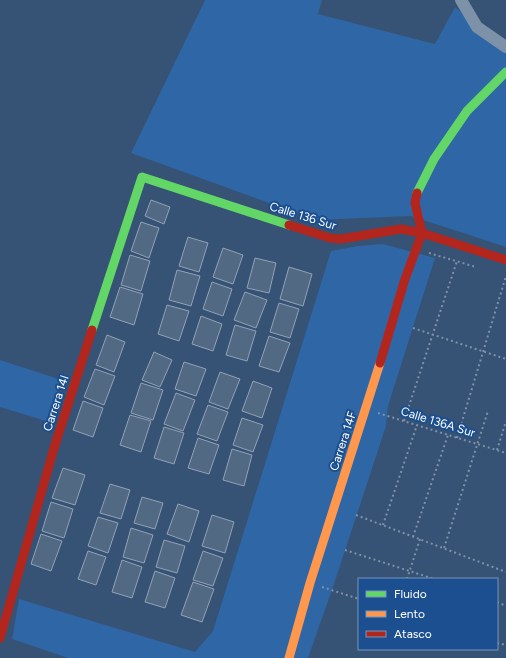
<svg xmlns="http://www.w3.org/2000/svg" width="506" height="658" font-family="Figtree,sans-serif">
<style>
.green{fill:#2f66a5}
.building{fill:#526984;stroke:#92a2b6}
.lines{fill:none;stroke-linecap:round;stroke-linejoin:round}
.path{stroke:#7d92a8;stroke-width:2;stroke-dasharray:2 3;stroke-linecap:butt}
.street{stroke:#7d92a8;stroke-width:12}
.fast{stroke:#63d668;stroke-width:9}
.slow{stroke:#ff974d;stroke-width:9}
.jam{stroke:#b3261e;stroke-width:9}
.labels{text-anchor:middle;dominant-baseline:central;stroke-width:4;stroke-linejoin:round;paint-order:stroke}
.street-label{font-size:12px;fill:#fff;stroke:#1b4f8f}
</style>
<rect width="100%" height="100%" fill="#365274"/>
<path class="green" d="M205,0H322L318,14L435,44L455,7L506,50V247L411,216L316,220L131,153Z
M383,244L435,258L388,406L386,426L334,584L308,658H68L12,639L19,599L195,652L213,631L331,251L358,246Z
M0,360L62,380L49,422L0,407Z"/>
<path class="building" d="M151,200L170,207L164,224L145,216Z
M141,222L159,228L149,258L131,251Z
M188,237L208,243L199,272L179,266Z
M223,248L243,255L233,284L213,277Z
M130,255L150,261L141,291L121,285Z
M255,258L276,263L269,293L247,288Z
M289,267L312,274L303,306L280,299Z
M177,270L200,276L191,306L169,300Z
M212,282L232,289L223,316L203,309Z
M120,287L143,294L134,325L110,317Z
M245,292L267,300L256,328L234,320Z
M279,303L299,309L290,338L270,332Z
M167,305L189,311L179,341L158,334Z
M201,316L222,324L213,351L192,344Z
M235,325L256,331L247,361L226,355Z
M107,335L125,342L114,372L96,365Z
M269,336L290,343L279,372L259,366Z
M154,352L172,360L160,387L142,380Z
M184,362L206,369L196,396L175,389Z
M95,369L115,376L104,405L84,397Z
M220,372L240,379L228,409L209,402Z
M253,381L272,388L262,418L242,411Z
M141,383L163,390L153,420L131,413Z
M176,393L195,400L183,431L164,424Z
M83,401L103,408L93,437L73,430Z
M208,405L228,412L217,441L197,434Z
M130,415L151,421L141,452L120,445Z
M242,418L263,425L253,452L233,445Z
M164,427L184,433L174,464L154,458Z
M198,438L219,445L209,474L188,468Z
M232,449L252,455L244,486L223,480Z
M63,468L85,475L75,505L52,498Z
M110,484L130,490L121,519L100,513Z
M142,497L163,503L155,529L134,523Z
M51,502L73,509L64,538L42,531Z
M178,504L199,511L189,542L167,534Z
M212,515L234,522L225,553L202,546Z
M98,517L118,523L108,553L88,546Z
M131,528L153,535L144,563L123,557Z
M41,534L62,541L51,571L31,564Z
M164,540L185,546L177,573L156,567Z
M88,551L106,557L96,585L78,579Z
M203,551L223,558L213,586L193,580Z
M122,560L142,567L132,598L112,592Z
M155,571L175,578L165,608L145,602Z
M193,582L214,589L202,622L181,615Z"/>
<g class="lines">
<path class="path" d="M429,253L476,267
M413,328L506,359
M378,413L506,453
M404,421L457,261
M457,438L506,276
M497,450L506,421
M356,515L506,572
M383,525L417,425
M413,537L448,435
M444,548L488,411
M345,550L434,579
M407,579L420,539
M322,587L359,599
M497,602L506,606
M497,643L506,645"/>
<path class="street" d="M461,0L477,27L506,47"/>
<path class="fast" d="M417,193L434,159L467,111L506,72
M92,330L142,177L289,225"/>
<path class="slow" d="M289,658L310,583L380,363"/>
<path class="jam" d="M289,225L330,238L341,239L401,229L422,233L506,260
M380,363L405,279L422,233L415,203L417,193
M0,638L54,448L92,330"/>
</g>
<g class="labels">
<g class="street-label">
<text transform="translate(303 216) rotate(17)">Calle 136 Sur</text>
<text transform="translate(56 403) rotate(-72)">Carrera 14I</text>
<text transform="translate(438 422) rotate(17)">Calle 136A Sur</text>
<text transform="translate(343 441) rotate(-72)">Carrera 14F</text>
</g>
</g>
<rect x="358" y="578" width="140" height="72" fill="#1b4f8f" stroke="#7695bc"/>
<rect x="366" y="591" width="20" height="6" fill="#63d668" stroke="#7695bc"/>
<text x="394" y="598" font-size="12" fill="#ffffff">Fluido</text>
<rect x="366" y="611" width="20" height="6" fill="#ff974d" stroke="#7695bc"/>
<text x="394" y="618" font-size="12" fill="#ffffff">Lento</text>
<rect x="366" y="631" width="20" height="6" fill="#b3261e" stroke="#7695bc"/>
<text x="394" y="638" font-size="12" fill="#ffffff">Atasco</text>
</svg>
